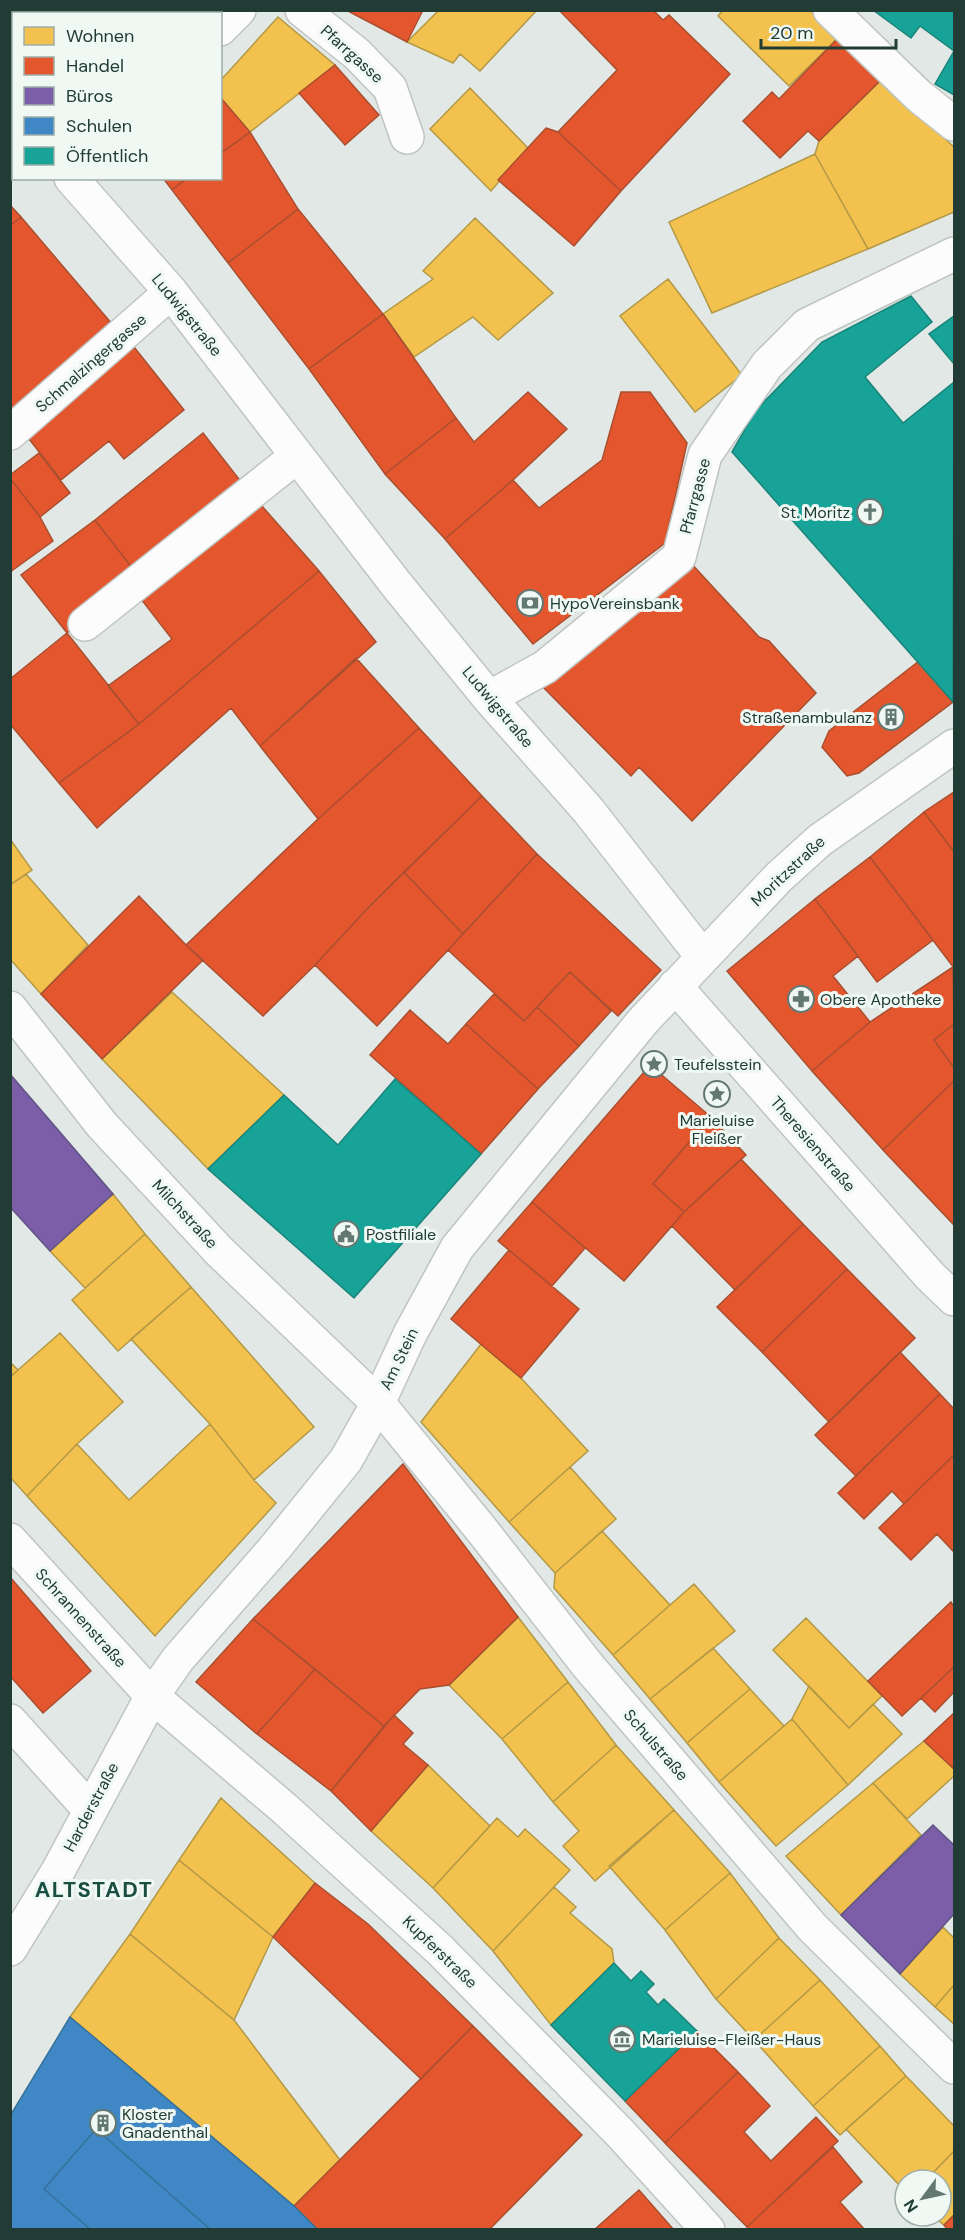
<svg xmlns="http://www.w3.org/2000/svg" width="965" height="2240" font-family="'DM Sans',sans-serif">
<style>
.homes{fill:#f2c14e;stroke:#b39946;stroke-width:1.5}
.shops{fill:#e4572e;stroke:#a94f30;stroke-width:1.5}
.offices{fill:#7b5ea7;stroke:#605485;stroke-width:1.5}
.schools{fill:#3f88c5;stroke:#36719a;stroke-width:1.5}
.public{fill:#17a398;stroke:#1a847a;stroke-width:1.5}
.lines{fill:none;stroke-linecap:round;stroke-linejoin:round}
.pedestrian-casing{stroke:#bfc5c2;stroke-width:36}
.minor-casing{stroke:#bfc5c2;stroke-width:36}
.pedestrian{stroke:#fbfcfb;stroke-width:33}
.minor{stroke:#fbfcfb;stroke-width:33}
.labels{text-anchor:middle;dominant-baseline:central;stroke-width:6;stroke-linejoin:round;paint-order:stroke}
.street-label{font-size:16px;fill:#203c35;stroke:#f0f8f4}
.poi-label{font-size:16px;fill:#203c35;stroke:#f0f8f4;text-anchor:start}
.district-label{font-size:22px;font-weight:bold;letter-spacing:1.5px;fill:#1b4e43;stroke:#f0f8f4}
</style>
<rect width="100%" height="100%" fill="#e2e8e5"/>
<path class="homes" d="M10,10H101L98,14H14V38L10,36Z
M127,10H186L183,14H130Z
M439,10H537L480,71L460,54L453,63L407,42Z
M723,10H810L838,38L789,86L718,16Z
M278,17L335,65L250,132L220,97V81Z
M881,80L954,147V212L868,249L815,154L819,141Z
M470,88L528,148L491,191L430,129Z
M815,154L868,249L712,313L669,222Z
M475,218L553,293L498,340L473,317L414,357L383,314L433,279L423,271Z
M668,279L742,375L695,412L620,316Z
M10,839L32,870L10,885Z
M26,874L88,945L41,994L10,959V885Z
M172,992L284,1095L208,1169L102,1059Z
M113,1194L145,1234L85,1288L50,1251Z
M145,1234L191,1287L118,1351L72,1300Z
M191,1287L314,1427L254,1480L210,1424L131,1339Z
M60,1333L123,1402L77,1444L27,1496L10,1477V1377Z
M481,1344L521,1378L588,1451L509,1522L421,1422Z
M10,1362L18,1370L10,1377Z
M210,1424L254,1480L276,1503L155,1636L27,1496L77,1444L129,1500Z
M570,1467L616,1519L555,1573L509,1522Z
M602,1531L670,1605L613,1655L554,1588L555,1573Z
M694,1584L735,1631L650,1699L613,1655Z
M518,1617L568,1682L502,1739L449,1685Z
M806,1618L882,1696L849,1728L773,1650Z
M713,1648L750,1689L687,1743L650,1699Z
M568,1682L616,1745L553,1802L502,1739Z
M809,1686L849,1728L873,1704L902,1734L848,1785L792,1719Z
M750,1689L784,1726L719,1782L687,1743Z
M792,1719L848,1785L776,1846L719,1782Z
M924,1741L954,1769V1776L907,1819L873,1783Z
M616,1745L674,1810L595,1881L563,1846L579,1831L553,1802Z
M428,1765L490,1826L433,1888L371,1831Z
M873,1783L921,1835L841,1915L786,1856Z
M221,1798L315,1883L273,1937L179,1860Z
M674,1810L730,1873L665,1930L609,1866Z
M497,1818L518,1837L525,1829L570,1870L493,1951L433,1888Z
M179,1860L273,1937L234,2020L130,1934Z
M730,1873L779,1938L716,1999L665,1930Z
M554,1887L576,1907L570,1913L612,1949L614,1963L551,2025L493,1951Z
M943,1927L954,1938V1985L935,2007L900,1974Z
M130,1934L234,2020L340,2160L294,2206L70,2017Z
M779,1938L820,1980L754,2040L716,1999Z
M820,1980L880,2046L813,2106L754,2040Z
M954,1985V2024L935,2007Z
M880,2046L906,2076L840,2135L813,2106Z
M906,2076L954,2126V2151L926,2180H905V2191L846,2129Z
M954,2151V2215L944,2225L933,2216H941V2180H926Z"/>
<path class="shops" d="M101,10H127L130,14H98Z
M346,10H423L407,42Z
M559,10H653L663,20L669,15L730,74L621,191L558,132L617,70Z
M838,38L881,80L819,141L808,131L780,158L743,121L772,92L779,99Z
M335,65L379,115L345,145L299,93Z
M220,97L250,132L220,154Z
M546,128L558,132L621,191L574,246L498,180Z
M250,132L298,209L228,263L172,190L187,178H220V154Z
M163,178H187L172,190Z
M10,205L21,217L10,226Z
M298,209L383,314L309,369L228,263Z
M21,217L112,324L10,412V226Z
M383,314L456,418L385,474L309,369Z
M134,347L184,410L124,459L109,441L61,480L26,435Z
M528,392L567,429L513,480L445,539L385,474L456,418L474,442Z
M621,392H650L687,443L665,543L533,644L445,539L513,480L539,508L602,460Z
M203,433L246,488L136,573L95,520Z
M39,453L70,493L40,517L10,478V475Z
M10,478L40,517L53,541L10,572Z
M254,497L319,571L139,724L108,686L172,639L134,590Z
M95,520L136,573L67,633L21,575Z
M689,561L759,637L769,641L816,693L692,821L639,767L631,776L542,686Z
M319,571L376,642L260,746L231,708L97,828L59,783L139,724Z
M67,633L139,724L59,783L10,724V679Z
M356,658L419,728L318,819L260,746Z
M919,661L953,702L859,773L847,776L822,747L829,731Z
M419,728L482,796L367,909L315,965L263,1016L186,945L318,819Z
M954,792V852L924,812Z
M482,796L537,854L463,934L404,872Z
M924,812L954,852V968L870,857Z
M537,854L661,970L618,1016L570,972L524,1021L448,950Z
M870,857L933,940L877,982L815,899Z
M404,872L463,934L377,1026L315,965L367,909Z
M139,896L186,945L203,960L102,1059L41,994Z
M815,899L858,956L833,976L870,1022L812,1071L727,971Z
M953,967L954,1024L934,1040L954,1068V1081L883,1150L812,1071L870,1022Z
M570,972L611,1011L579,1046L537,1007Z
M494,994L524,1021L537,1007L579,1046L538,1089L466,1024Z
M410,1010L448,1044L466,1024L538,1089L481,1154L370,1055Z
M954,1024V1068L934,1040Z
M650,1065L711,1117L653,1184L684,1212L624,1281L532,1202Z
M954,1081V1225L883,1150Z
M711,1117L746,1155L684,1212L653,1184Z
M741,1159L803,1224L735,1290L672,1226L684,1212Z
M532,1202L585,1248L552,1286L498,1241Z
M803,1224L847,1269L762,1352L717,1307Z
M509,1250L579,1309L521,1378L451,1319Z
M847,1269L915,1338L829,1422L762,1352Z
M900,1352L940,1394L856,1476L815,1435Z
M940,1394L954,1409V1455L904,1504L892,1491L864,1519L838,1493Z
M954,1455V1552L937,1534L911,1560L879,1528Z
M403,1464L518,1617L449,1685L420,1689L384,1726L253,1619Z
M10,1577L91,1671L43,1713L10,1676Z
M951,1602L954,1607V1667L902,1716L868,1681Z
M253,1619L315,1669L257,1734L196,1682Z
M954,1667V1692L935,1712L921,1698Z
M315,1669L384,1726L331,1791L257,1734Z
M954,1713V1769L924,1741Z
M394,1715L413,1733L403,1744L428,1765L371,1831L331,1791Z
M315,1883L368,1924L473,2026L421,2079L273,1937Z
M473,2026L582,2135L489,2230H318L294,2206Z
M697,2031L738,2072L665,2143L625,2101Z
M738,2072L770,2106L744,2132L771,2161L816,2117L838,2141L747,2227L665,2143Z
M833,2147L862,2182L840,2202L865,2230H749L747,2227Z
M639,2190L674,2230H594Z
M954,2215V2230H948L944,2225Z"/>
<path class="offices" d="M10,1074L113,1194L50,1251L10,1207Z
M933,1825L954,1845V1914L900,1974L841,1915Z"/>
<path class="schools" d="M70,2017L294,2206L318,2230H211L96,2129L44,2189L91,2230H10V2116Z
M70,2017L294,2206L318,2230H10V2116Z"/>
<path class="public" d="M873,10H954V95L935,84L954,51L920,26L911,38Z
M911,296L932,322L865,377L903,423L953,383L954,385L953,702L732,452L756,410L822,342Z
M954,316V364L929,334Z
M395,1079L481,1154L354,1298L208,1169L284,1095L338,1145Z
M614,1963L631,1981L641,1971L654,1984L646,1992L658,2005L664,1999L697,2031L625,2101L551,2025Z"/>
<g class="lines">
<defs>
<path id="pedestrian" d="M302,10L357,54L390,88L407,137
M830,10L919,96L954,124
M220,29L239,10
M10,118L14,121
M71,178L171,292L396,584L489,698L588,810L702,956
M10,433L171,292
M85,624L297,456
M489,698L545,667L679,557L705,455L767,365L807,325L954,254
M675,986L930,1276L954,1299
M378,1403L410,1334L457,1248L643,1021L779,877L820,840L954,746"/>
<path id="minor" d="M10,1008L102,1125L219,1251L378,1403L481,1529L589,1667L812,1927L954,2067
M10,1540L152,1696L285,1809L440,1950L621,2134L708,2230
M10,1721L90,1810
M10,1949L58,1871L152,1696L178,1659L274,1549L346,1460L378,1403"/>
</defs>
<use href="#pedestrian" class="pedestrian-casing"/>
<use href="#minor" class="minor-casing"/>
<use href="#pedestrian" class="pedestrian"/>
<use href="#minor" class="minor"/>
</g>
<defs>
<symbol id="church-ring" viewBox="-11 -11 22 22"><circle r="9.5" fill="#f0f8f4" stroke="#647873" stroke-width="1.5"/><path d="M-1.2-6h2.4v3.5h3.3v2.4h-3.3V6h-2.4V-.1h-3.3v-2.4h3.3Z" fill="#647873"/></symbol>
<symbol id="bank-ring" viewBox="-11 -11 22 22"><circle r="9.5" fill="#f0f8f4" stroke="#647873" stroke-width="1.5"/><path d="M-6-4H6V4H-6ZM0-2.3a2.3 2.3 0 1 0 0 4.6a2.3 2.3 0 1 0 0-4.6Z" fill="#647873"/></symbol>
<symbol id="building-ring" viewBox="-11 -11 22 22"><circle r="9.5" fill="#f0f8f4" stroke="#647873" stroke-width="1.5"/><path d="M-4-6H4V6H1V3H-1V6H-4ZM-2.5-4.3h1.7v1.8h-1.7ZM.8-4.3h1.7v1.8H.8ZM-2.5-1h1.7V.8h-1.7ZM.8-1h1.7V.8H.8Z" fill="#647873"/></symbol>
<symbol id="pharmacy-ring" viewBox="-11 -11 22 22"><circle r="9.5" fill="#f0f8f4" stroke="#647873" stroke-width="1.5"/><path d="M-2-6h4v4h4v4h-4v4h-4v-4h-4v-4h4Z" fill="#647873"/></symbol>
<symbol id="sight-ring" viewBox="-11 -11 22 22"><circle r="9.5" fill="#f0f8f4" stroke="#647873" stroke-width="1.5"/><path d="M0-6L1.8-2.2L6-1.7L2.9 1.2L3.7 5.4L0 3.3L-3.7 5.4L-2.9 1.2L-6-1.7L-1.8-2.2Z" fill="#647873"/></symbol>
<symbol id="civic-ring" viewBox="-11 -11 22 22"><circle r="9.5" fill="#f0f8f4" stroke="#647873" stroke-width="1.5"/><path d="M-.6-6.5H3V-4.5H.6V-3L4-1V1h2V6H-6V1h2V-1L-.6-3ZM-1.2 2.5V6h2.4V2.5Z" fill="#647873"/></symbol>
<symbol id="museum-ring" viewBox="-11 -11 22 22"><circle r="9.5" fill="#f0f8f4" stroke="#647873" stroke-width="1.5"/><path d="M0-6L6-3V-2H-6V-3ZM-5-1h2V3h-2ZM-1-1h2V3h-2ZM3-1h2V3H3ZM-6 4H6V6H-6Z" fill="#647873"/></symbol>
</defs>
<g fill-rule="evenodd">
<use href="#church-ring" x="855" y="497" width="30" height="30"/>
<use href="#bank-ring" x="515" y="588" width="30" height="30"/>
<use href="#building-ring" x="876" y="702" width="30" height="30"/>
<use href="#pharmacy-ring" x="786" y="984" width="30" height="30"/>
<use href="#sight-ring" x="639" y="1049" width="30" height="30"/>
<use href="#sight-ring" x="702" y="1079" width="30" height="30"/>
<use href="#civic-ring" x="331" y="1219" width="30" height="30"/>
<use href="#museum-ring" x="607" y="2024" width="30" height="30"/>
<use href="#building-ring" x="88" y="2108" width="30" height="30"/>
</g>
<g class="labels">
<g class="street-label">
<text transform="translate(352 54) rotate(42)">Pfarrgasse</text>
<text transform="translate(187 315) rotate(51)">Ludwigstraße</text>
<text transform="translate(91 363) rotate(-41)">Schmalzingergasse</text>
<text transform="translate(695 496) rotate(-75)">Pfarrgasse</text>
<text transform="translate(498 707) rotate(50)">Ludwigstraße</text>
<text transform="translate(788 871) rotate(-43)">Moritzstraße</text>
<text transform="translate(813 1144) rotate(49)">Theresienstraße</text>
<text transform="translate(185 1214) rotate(47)">Milchstraße</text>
<text transform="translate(399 1359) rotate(-64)">Am Stein</text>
<text transform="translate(81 1618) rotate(48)">Schrannenstraße</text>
<text transform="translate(656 1745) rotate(49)">Schulstraße</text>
<text transform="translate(91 1807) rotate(-62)">Harderstraße</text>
<text transform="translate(440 1952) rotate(44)">Kupferstraße</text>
</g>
<g class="poi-label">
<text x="850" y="512" text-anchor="end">St. Moritz</text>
<text x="550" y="603">HypoVereinsbank</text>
<text x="872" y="717" text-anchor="end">Straßenambulanz</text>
<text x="820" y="999">Obere Apotheke</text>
<text x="674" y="1064">Teufelsstein</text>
<text x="717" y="1120" text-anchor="middle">Marieluise<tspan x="717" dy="18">Fleißer</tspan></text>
<text x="366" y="1234">Postfiliale</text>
<text x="642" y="2039">Marieluise-Fleißer-Haus</text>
<text x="122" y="2114">Kloster<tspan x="122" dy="18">Gnadenthal</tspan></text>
</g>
<g class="district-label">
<text x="94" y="1889">ALTSTADT</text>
</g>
</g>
<rect width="965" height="2240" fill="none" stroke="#203c35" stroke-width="24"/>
<rect x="12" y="12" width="210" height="168" fill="#f0f8f4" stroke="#9dada8" stroke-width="1.5"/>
<rect x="24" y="27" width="30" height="18" fill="#f2c14e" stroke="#9dada8" stroke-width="1.5"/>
<text x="66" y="42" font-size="18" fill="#203c35">Wohnen</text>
<rect x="24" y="57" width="30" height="18" fill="#e4572e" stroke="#9dada8" stroke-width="1.5"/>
<text x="66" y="72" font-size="18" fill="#203c35">Handel</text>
<rect x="24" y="87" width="30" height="18" fill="#7b5ea7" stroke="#9dada8" stroke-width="1.5"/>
<text x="66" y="102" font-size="18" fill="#203c35">Büros</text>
<rect x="24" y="117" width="30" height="18" fill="#3f88c5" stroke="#9dada8" stroke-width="1.5"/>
<text x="66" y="132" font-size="18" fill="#203c35">Schulen</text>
<rect x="24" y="147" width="30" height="18" fill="#17a398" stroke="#9dada8" stroke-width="1.5"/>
<text x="66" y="162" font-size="18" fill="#203c35">Öffentlich</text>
<g transform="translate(923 2198) rotate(237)"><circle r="28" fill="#f0f8f4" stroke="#9dada8" stroke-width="1.5"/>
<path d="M0-4.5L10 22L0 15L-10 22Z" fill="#647873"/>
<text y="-9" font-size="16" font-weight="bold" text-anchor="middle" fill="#203c35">N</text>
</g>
<path d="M761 39v9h135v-9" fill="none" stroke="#203c35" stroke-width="3"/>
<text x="770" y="39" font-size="18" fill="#203c35" stroke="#f0f8f4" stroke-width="4.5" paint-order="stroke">20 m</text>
</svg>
